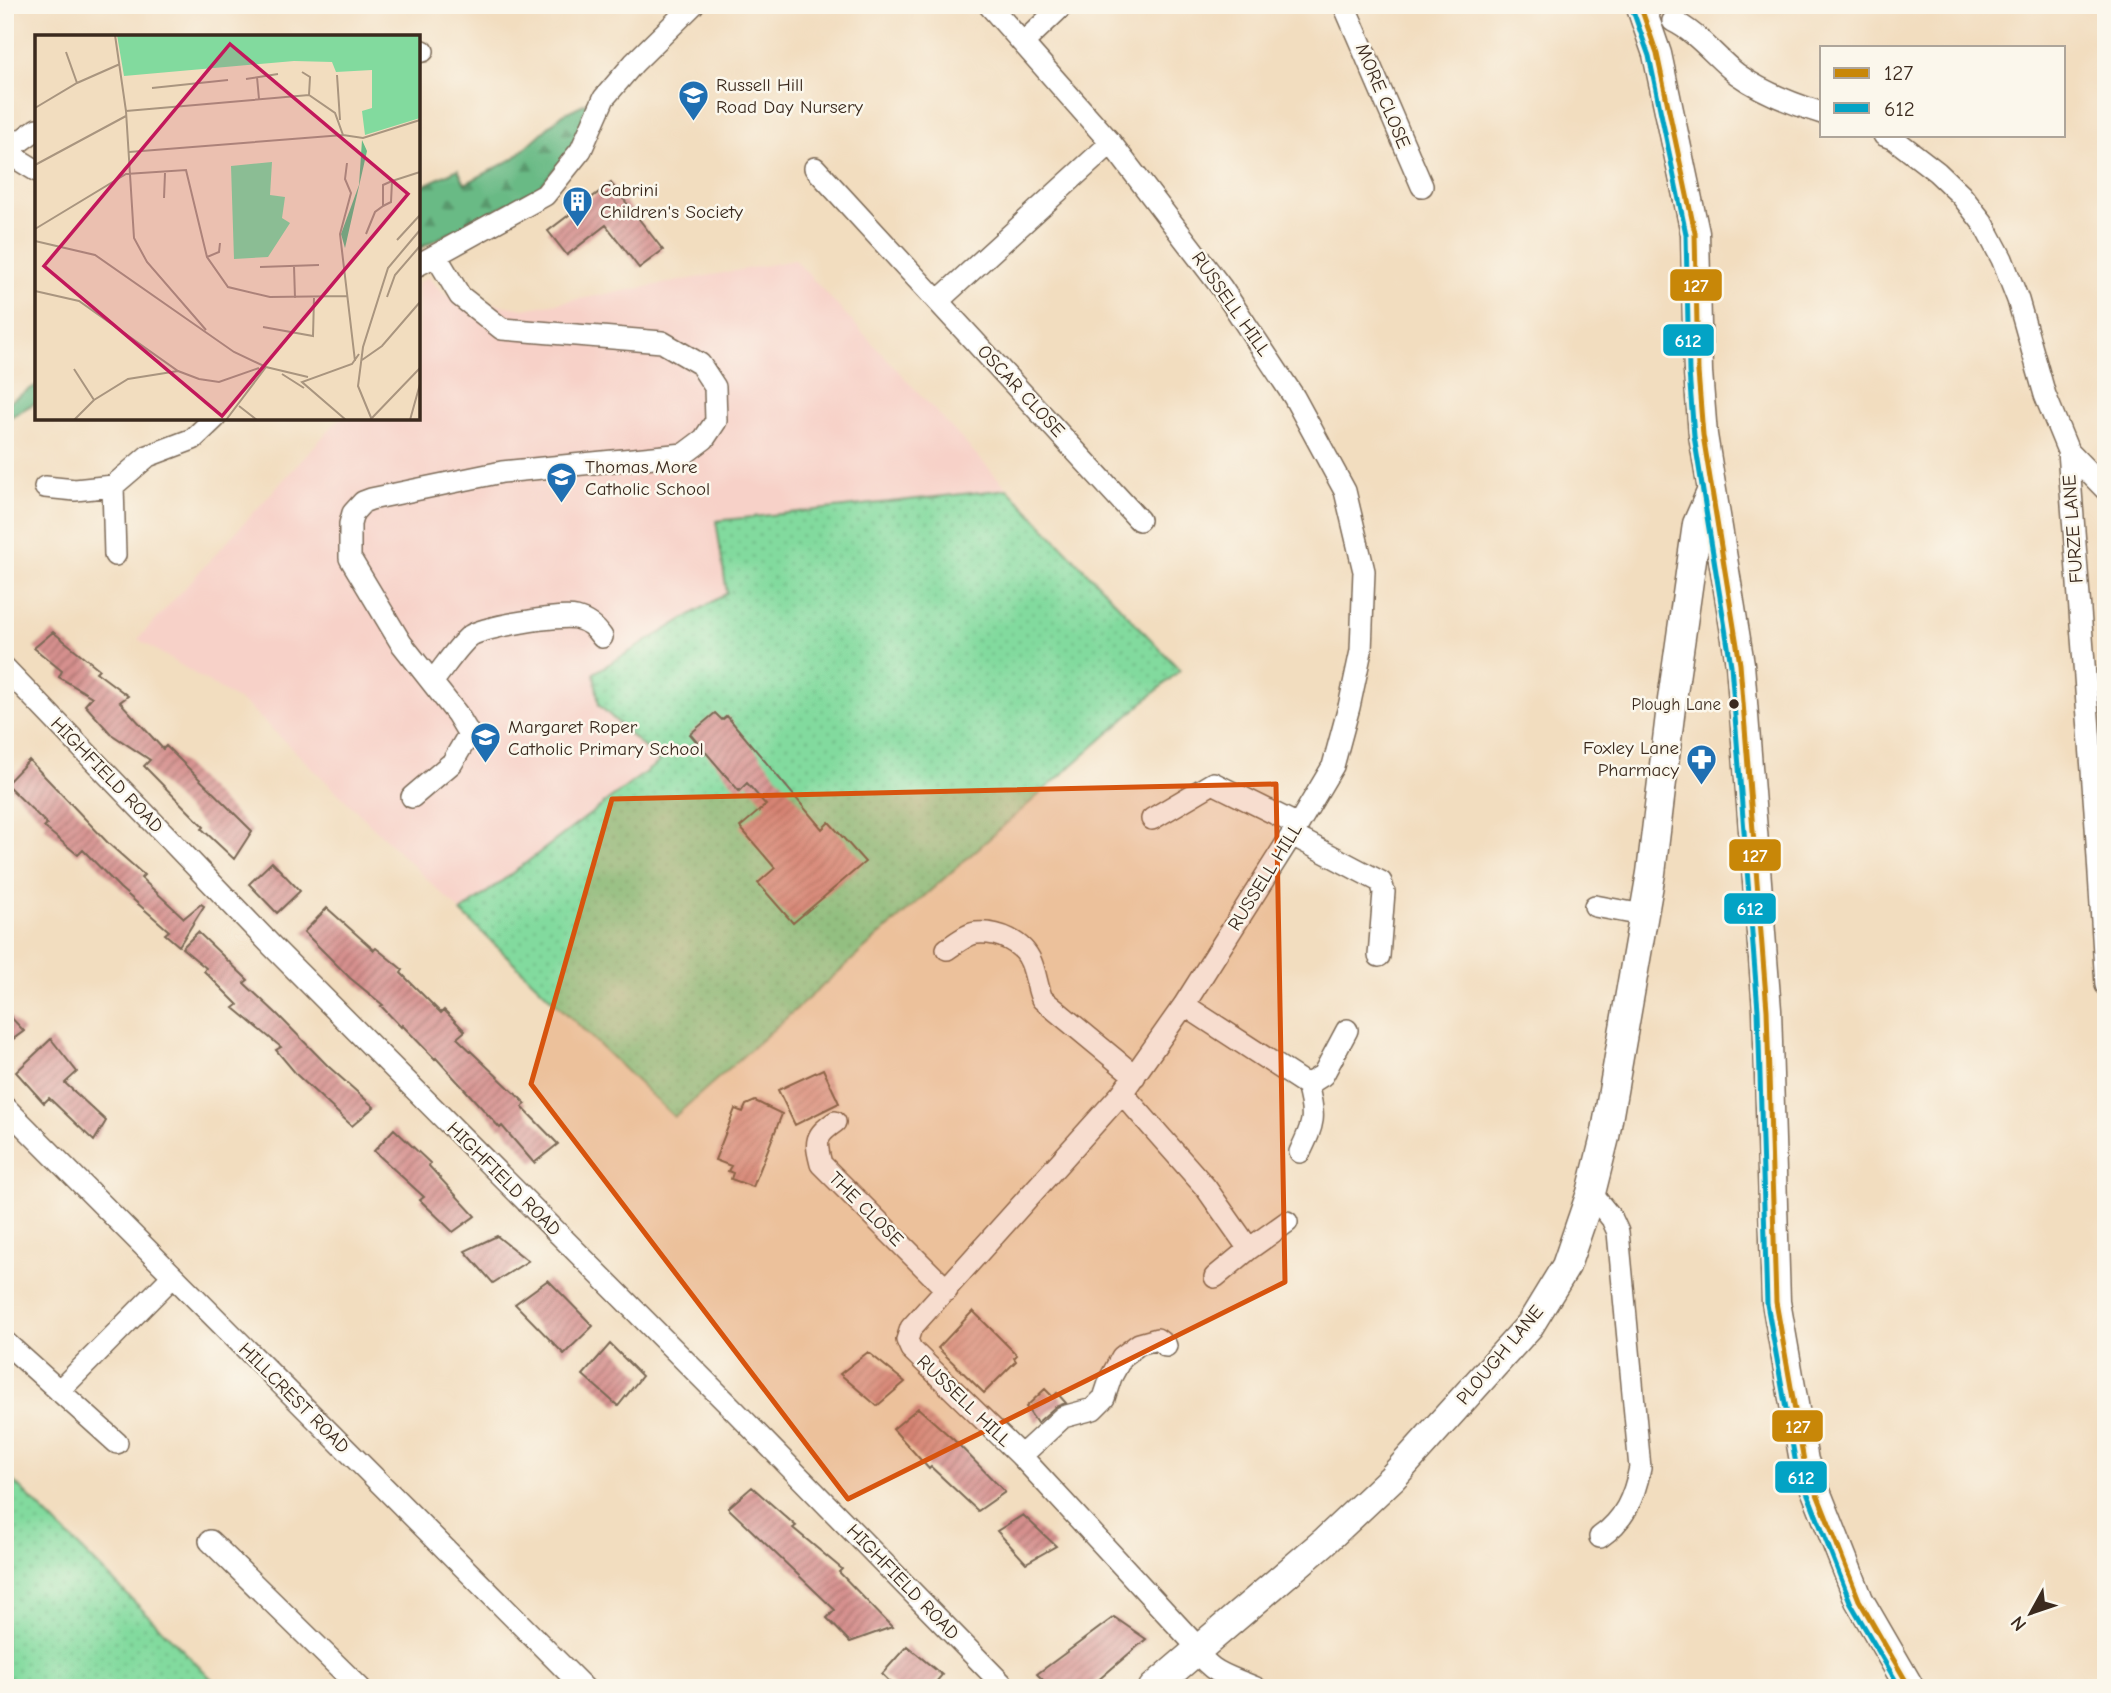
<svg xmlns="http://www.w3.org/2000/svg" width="2111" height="1693" font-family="'Comic Neue',sans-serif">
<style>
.built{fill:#f7d1c8}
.forest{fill:url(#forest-firs);stroke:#527252;stroke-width:2}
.park{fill:url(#park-dots);stroke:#5e825e;stroke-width:2}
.building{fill:url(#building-hatch)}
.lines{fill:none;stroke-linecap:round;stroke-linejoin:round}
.minor-casing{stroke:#7b6956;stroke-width:24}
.major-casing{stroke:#7b6956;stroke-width:31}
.minor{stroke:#fff;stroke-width:21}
.major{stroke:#fff;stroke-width:28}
.bus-1-casing{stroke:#fbf7ec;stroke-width:10}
.bus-2-casing{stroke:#fbf7ec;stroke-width:10}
.bus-1{stroke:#c88708;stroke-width:5}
.bus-2{stroke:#03a3c5;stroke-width:5}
.marked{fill:#d7540e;fill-opacity:0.2;stroke:#d7540e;stroke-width:5;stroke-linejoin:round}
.bus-dot{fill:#3b2a1e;stroke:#fbf7ec;stroke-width:2.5}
.labels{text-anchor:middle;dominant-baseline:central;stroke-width:5;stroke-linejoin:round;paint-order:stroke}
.bus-label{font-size:17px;fill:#3b2a1e;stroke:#fbf7ec;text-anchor:end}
.poi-label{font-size:19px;fill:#3b2a1e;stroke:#fbf7ec;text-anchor:start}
.street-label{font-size:19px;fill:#3b2a1e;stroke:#fbf7ec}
.inset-road{fill:none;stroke:#a9957f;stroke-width:2}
.view{fill:#c2185b;fill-opacity:0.15;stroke:#c2185b;stroke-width:3.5}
.inset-edge{fill:none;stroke:#3b2a1e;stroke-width:3.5}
.line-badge{stroke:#fbf7ec;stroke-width:2.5}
.badge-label{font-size:19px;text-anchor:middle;font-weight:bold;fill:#fff}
</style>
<defs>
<pattern id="forest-firs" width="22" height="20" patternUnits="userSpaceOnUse" patternTransform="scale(1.75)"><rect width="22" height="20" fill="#69ba85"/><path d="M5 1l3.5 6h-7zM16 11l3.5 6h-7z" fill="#58976c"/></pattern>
<pattern id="park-dots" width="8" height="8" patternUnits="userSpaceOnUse" patternTransform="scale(1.75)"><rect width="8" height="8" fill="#82da9e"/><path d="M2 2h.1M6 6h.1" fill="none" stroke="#71bb88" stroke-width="1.8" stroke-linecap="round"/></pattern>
<pattern id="building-hatch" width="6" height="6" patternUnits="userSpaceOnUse" patternTransform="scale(1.75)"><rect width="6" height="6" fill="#d6908e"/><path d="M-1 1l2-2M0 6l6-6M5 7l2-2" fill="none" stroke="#af7673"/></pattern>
</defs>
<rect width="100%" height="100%" fill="#fbf7ec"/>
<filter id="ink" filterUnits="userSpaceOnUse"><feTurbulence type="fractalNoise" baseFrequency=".0143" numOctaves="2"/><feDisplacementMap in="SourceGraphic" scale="14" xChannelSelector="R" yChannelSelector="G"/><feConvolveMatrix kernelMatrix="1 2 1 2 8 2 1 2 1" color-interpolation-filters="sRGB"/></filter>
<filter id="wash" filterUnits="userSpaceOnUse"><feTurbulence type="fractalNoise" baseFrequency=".00686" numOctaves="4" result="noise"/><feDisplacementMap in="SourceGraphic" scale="28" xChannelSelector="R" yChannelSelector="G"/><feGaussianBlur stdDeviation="1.57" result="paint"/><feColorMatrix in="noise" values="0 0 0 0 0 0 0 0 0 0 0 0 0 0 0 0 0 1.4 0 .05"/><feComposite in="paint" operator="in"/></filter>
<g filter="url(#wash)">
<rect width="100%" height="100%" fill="#f2ddbf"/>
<path class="built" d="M795,260L1008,489L716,521L728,593L594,673L599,705L659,761L461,912L249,707L138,639L340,418H418V283L428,277L445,295L524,309Z"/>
<path class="forest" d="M598,97L573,146L540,187L418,249V188L458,169L465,184L513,159L563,114Z
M37,385V402L5,420V404Z"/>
<path class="park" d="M1008,489L1180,670L674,1117L461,912L659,762L599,705L594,673L727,593L716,521Z
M5,1473L221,1688H5Z"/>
<g id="blocks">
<path class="building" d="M611,183L663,250L639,268L606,225L567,255L548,231Z
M53,632L99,669L96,672L128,696L120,702L163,749L166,746L252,831L234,859L202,829L204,827L144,766L150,760L111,734L85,705L92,697L59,677L62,671L34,648Z
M715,713L722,720L727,716L822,829L829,822L865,862L793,923L758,883L775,868L740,827L766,805L747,783L739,791L690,734Z
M29,760L109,844L144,875L141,878L184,918L201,904L204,906L179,946L165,934L169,931L120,888L83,850L78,855L44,827L47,824L6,784Z
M272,862L300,891L277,913L249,884Z
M327,908L374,950L376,948L403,970L401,973L441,1013L444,1010L465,1031L457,1038L526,1104L522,1107L558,1144L534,1163L502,1126L500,1128L436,1058L435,1059L402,1025L401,1027L381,1006L383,1005L350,978L304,932Z
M198,932L248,980L244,983L277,1014L329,1067L374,1107L352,1126L297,1075L276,1050L281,1047L234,1008L238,1005L204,971L206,968L182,948Z
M5,1011L24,1031L5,1045Z
M51,1039L77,1072L65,1083L106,1121L94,1141L49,1098L44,1103L16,1072Z
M823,1069L839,1103L795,1125L778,1090Z
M755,1101L782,1114L753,1187L731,1179L733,1173L728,1171L731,1166L715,1160L735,1109L743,1112L746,1105Z
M394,1129L430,1163L429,1166L475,1216L453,1232L420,1200L424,1197L374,1151Z
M497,1236L528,1261L493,1283L465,1251Z
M548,1280L593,1326L564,1354L515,1304Z
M973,1311L1017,1355L1014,1358L1016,1361L984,1393L938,1348Z
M610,1344L642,1376L618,1406L583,1375Z
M868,1352L905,1382L877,1406L840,1374Z
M1045,1389L1053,1397L1057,1393L1066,1403L1055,1407L1037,1423L1026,1407Z
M918,1408L954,1440L1005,1492L978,1511L931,1467L929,1469L893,1429Z
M752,1487L796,1526L793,1528L842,1569L839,1572L892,1627L850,1642L827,1618L835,1610L728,1508Z
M1023,1515L1056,1546L1026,1563L997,1531Z
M1114,1617L1146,1639L1089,1688H1051L1037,1674Z
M907,1646L942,1675L931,1688H896L882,1674Z"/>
</g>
</g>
<g filter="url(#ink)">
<use href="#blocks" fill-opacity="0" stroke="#7b6956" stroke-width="2"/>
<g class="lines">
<defs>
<path id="minor" d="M989,5L1111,143L1221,287L1294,397L1345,491L1364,571L1361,651L1349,707L1333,766L1298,825L1184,1005L1122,1093L911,1328L907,1340L911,1349L1021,1456L1190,1639C1208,1674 1223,1674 1256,1688
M1344,5L1422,186
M1673,21C1698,33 1715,57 1737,74C1762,92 1793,104 1822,113
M1023,43L1063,5
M418,52L423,51
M1884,135L1894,139L1937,172L1961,195L1983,223L2002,259L2018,300L2045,395L2068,451L2095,810L2106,985
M5,152L37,129
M6,152L37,171
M815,168L1139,520
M418,265L545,195L581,150L604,98L634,63L693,5
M938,301L1111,143
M2068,451L2106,490
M113,486L148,456L193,439L215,418
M113,486L115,555
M45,487L75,490L113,486
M5,668L272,946L736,1412L1006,1688
M432,682C443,669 457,647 470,636C482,627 561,614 576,618C588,621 595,627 602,637
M412,797L452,763L469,734L457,714L401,643L350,558V524L353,513L363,502L371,499L502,472L684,454L704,439L716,421L715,387L700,364L662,342L502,329L460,296L436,256
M1152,819L1213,783L1298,825
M1292,835L1381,882L1384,892L1379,956
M1595,906L1643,915
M947,949C955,944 967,934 976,933C998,931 1023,942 1031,962C1036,974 1037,987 1042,999L1135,1076
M1184,1005L1307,1085C1316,1117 1314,1123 1300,1152
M1307,1085L1323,1075L1347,1030
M1122,1093L1206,1188L1249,1249
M5,1107L584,1688
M835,1122C815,1136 815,1141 821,1164L947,1290
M1591,1193L1612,1219L1618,1232L1640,1468C1634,1497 1625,1520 1600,1537
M1215,1277L1249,1249L1287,1222
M5,1342L117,1443
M59,1391L172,1277
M1021,1456L1063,1417L1093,1409L1104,1398L1111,1377L1122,1357L1139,1344L1157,1339L1166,1346
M210,1541L360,1688"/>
<path id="major" d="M1640,5L1657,54L1695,233L1698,372L1703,435L1740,664L1767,1010L1776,1302L1804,1461L1859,1600L1910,1688
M1153,1688L1324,1542L1392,1478L1530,1325L1566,1266L1591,1193L1605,1137L1651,873L1671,707L1697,524L1711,492"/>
</defs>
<use href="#minor" class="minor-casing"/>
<use href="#major" class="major-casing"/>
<use href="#minor" class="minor"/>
<use href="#major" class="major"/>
<defs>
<path id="bus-1" d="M1640,5L1657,54L1695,233L1698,372L1703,435L1740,664L1767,1010L1776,1302L1804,1461L1859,1600L1910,1688"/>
<path id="bus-2" d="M1632,8L1649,56L1686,234L1689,372L1694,436L1731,665L1758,1010L1767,1304L1796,1464L1851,1604L1900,1688"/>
</defs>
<use href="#bus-1" class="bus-1-casing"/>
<use href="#bus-2" class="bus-2-casing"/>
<use href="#bus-1" class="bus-1"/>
<use href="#bus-2" class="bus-2"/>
</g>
</g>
<path class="marked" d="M1276,784L1285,1282L848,1499L531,1084L612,799Z"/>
<defs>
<symbol id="school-pin" viewBox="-11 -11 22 30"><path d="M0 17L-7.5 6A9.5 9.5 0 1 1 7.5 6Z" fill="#1f6fb2" stroke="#fbf7ec"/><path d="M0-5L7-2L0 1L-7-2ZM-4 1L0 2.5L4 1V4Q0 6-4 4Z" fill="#fff"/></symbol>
<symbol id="building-pin" viewBox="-11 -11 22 30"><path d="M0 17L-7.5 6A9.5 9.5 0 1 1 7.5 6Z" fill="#1f6fb2" stroke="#fbf7ec"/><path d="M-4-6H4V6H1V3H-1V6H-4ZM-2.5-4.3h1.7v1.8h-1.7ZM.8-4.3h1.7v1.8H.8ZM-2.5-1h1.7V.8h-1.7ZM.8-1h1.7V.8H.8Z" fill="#fff"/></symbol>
<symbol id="pharmacy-pin" viewBox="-11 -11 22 30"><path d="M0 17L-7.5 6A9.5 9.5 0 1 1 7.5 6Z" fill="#1f6fb2" stroke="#fbf7ec"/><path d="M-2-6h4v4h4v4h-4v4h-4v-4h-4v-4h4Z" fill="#fff"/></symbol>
</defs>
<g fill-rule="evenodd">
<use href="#school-pin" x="676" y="78" width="35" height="47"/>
<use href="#building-pin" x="560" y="184" width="35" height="47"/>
<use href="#school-pin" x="544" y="460" width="35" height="47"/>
<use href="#school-pin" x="468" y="720" width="35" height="47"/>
<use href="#pharmacy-pin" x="1684" y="742" width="35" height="47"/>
</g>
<circle class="bus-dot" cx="1734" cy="704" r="6"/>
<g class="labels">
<g class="bus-label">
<text x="1721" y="704">Plough Lane</text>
</g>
<g class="poi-label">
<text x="716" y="85">Russell Hill<tspan x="716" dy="22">Road Day Nursery</tspan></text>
<text x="600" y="190">Cabrini<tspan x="600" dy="22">Children's Society</tspan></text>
<text x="585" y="467">Thomas More<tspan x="585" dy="22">Catholic School</tspan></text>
<text x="508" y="727">Margaret Roper<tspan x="508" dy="22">Catholic Primary School</tspan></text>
<text x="1679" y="748" text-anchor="end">Foxley Lane<tspan x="1679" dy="22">Pharmacy</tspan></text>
</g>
<g class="street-label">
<text transform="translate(1383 96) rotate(67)">MORE CLOSE</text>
<text transform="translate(1231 304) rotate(55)">RUSSELL HILL</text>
<text transform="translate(1021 391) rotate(47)">OSCAR CLOSE</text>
<text transform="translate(2073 529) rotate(-94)">FURZE LANE</text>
<text transform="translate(107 775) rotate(46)">HIGHFIELD ROAD</text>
<text transform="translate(1265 877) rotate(-58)">RUSSELL HILL</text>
<text transform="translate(504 1179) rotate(45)">HIGHFIELD ROAD</text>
<text transform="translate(866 1209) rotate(45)">THE CLOSE</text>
<text transform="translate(1500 1355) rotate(-50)">PLOUGH LANE</text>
<text transform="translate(294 1398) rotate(45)">HILLCREST ROAD</text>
<text transform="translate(964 1401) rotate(44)">RUSSELL HILL</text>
<text transform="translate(903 1582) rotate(46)">HIGHFIELD ROAD</text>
</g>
</g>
<g transform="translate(35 35)">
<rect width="385" height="385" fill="#f2ddbf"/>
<path d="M327,105L332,116L310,213L306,199L324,150Z" fill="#69ba85"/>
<path d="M82,0H385V83L330,100L327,76L337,73V35L301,37L297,27L259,26L89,41ZM237,127L235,160L250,162L247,183L255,188L233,222L199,224L196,131Z" fill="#82da9e"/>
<path class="inset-road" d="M80,0L91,76L99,203L112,227L171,295M31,17L42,48M267,37L275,42L274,60M302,40L305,85M222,42L224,64M211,44L243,39M117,53L193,45M0,73L42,48L85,29M91,76L274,60L300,78L308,100M94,117L308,100L328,103L385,85M312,128L310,144L316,158L305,199L320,326M0,130L91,81M129,163L130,138M348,171L356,167L357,146L385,137M0,194L91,139L151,135L172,222L193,252L235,262L313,261M331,199L340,177L348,171V150L357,146M362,205L385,180M0,206L60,220L199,317L231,332L273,342M172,222L184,217L185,208M259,231L260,263M225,232L284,230M0,256L44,266L143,336L164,344L184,347L224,333M352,262L360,240L385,211M228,292L278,301L279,263M327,325L347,311L385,267M39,334L59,365M247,339L269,353M204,371L222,385M39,385L59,365L93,344L143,336M191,385L231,332M311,385L267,347L317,329L324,319M335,385L385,333M337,385L323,351L328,312L353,233L385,195M375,385L385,349"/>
<path class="view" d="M195,9L373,159L187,381L9,231Z"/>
<rect width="385" height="385" class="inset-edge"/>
</g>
<g class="line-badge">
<rect x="1669" y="268" width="54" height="34" rx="7" fill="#c88708"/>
<rect x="1662" y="323" width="53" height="34" rx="7" fill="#03a3c5"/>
<rect x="1728" y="838" width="54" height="34" rx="7" fill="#c88708"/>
<rect x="1723" y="892" width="54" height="33" rx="7" fill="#03a3c5"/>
<rect x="1771" y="1409" width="53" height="34" rx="7" fill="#c88708"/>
<rect x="1774" y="1460" width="54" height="34" rx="7" fill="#03a3c5"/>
</g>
<g class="badge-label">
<text x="1696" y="292">127</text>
<text x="1688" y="347">612</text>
<text x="1755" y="862">127</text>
<text x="1750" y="915">612</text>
<text x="1798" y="1433">127</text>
<text x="1801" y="1484">612</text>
</g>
<rect width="2111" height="1693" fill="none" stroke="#fbf7ec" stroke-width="28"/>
<rect x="1820" y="46" width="245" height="91" fill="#fbf7ec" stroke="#aea59a" stroke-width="2"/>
<rect x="1834" y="68" width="35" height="10" fill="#c88708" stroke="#aea59a" stroke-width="2"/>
<text x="1884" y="80" font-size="21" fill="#3b2a1e">127</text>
<rect x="1834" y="103" width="35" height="10" fill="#03a3c5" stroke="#aea59a" stroke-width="2"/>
<text x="1884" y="116" font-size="21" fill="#3b2a1e">612</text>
<g transform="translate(2031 1613) rotate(230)" stroke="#fbf7ec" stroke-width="5" paint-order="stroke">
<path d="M0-5L12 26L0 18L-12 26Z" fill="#3b2a1e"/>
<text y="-10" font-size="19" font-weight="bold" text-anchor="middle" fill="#3b2a1e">N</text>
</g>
</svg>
